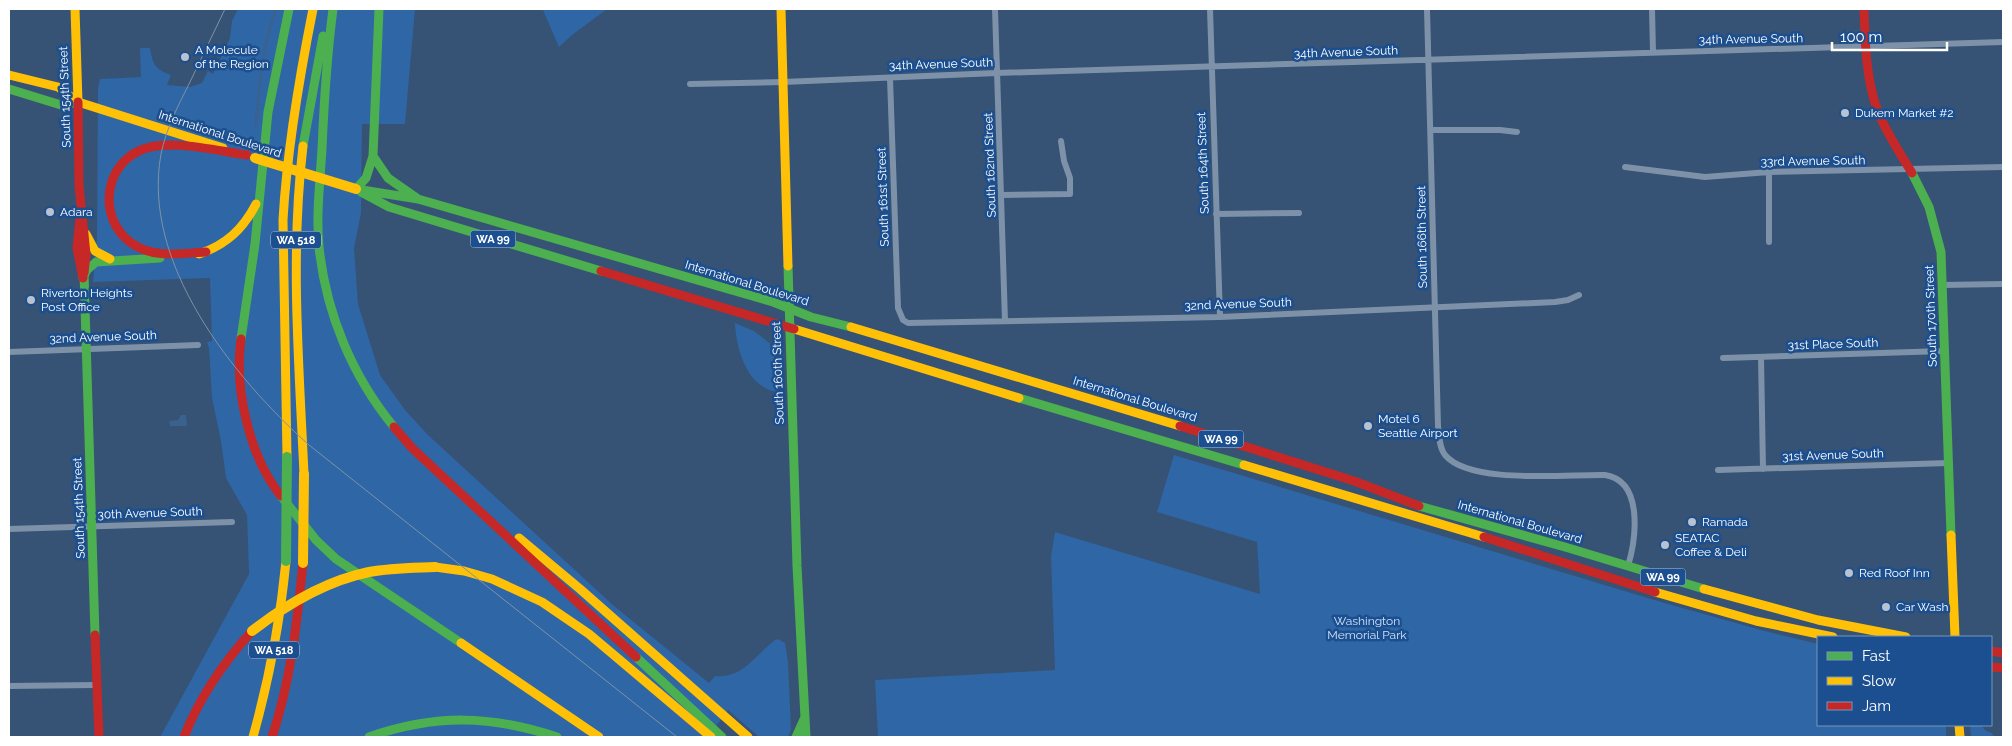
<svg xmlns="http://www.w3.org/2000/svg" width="2012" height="746" font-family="Raleway,sans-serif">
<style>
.green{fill:#2f66a5}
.water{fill:#3b618d}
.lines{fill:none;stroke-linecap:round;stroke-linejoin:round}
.stream{stroke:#3b618d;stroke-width:2.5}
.street{stroke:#7d92a8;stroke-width:6}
.fast{stroke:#4caf50;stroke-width:9}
.slow{stroke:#ffc107;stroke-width:9}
.jam{stroke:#c62828;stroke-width:9}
.tram{stroke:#7e92a7;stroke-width:1}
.fast-bridge{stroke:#4caf50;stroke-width:10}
.slow-bridge{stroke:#ffc107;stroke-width:10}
.poi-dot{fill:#b9c2ce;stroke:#1b4f8f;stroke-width:2}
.labels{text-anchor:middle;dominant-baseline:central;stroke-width:5;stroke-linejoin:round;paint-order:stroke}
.shield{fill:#1b4f8f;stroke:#bbcadd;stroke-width:1}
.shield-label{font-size:11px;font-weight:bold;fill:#fff}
.street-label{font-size:12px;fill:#fff;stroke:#1b4f8f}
.poi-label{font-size:12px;fill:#fff;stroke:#1b4f8f;text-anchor:start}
.park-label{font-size:12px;fill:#cfe3fa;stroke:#1b4f8f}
</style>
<rect width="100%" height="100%" fill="#365274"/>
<path class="green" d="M238,9H415L405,124H362L361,213L354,248L358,304L380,375L405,410L427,434L614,606L709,683L715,676C743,679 754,656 775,640L778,639L785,643L788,662L791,729L788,737H759L728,710L708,737H160L249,574L247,515L226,478L221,441L212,398L209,348L207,342L212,341L210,278L93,282L97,238L98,89L100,79L141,77L140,48H150C153,65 155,69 171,75L167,85L190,87L202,83L208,71L213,74L230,38L232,21Z
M489,9H607L572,35L559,47L543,10Z
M735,323L754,331L776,348L778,392C747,388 736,349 735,323Z
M1174,455L1661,602L1761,630L1818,644V725H1946V737H878L875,680L1055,670L1051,556L1055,532L1260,594L1257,542L1157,512Z
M1970,725H1981L1986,731L1992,733L1994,737H1971Z"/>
<path class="water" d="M181,415H186L187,426H170L169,421L178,420Z"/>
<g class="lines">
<path class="stream" d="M256,126C259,86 262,47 276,9"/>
<path class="street" d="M995,9L1005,321
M1210,9L1220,317
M1427,9L1438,426C1439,435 1439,447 1445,455C1470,485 1567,474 1605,475C1644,481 1636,539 1628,566
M1652,9L1653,52
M890,78L898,308L903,320L908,323L1220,317L1555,302L1568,300L1579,295
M690,84L783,82L997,73L2003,42
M1431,130H1500L1517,132
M1625,167L1705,177L1769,172L2003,167
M1769,172V242
M1002,195L1070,194V178L1064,161L1061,141
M1216,214L1299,213
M1942,285L2003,284
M9,352L198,345
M1761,357L1763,469
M1723,358L1944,351
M1718,470L1949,463
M9,529L232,522
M9,686L96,685"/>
<path class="fast" d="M333,9C327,55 324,102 322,149C320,182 316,215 319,247C326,313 352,376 394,427
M9,89L61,105L78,102
M303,146L323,36
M373,156L388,178L418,199
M1912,173L1929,207L1941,252L1951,535
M356,189L418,199L773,302L811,317L851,327
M356,189L366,178L373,156L379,9
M361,192L389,207L601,271
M788,266L797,566L806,737
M84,273L95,635
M83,278L87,270L96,262L160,258
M241,339L255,244L268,112L289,9
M1019,398L1244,465
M281,496L316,540L336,559L461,643
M1419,506L1565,547L1704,589
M636,657L722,737
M369,737C435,714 491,715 557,737
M796,737L805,717"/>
<path class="slow" d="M75,9L78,102
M781,9L788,266
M9,75L58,87L78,102L223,148
M303,146C290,255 299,364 304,474
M86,234L95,251L110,259
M199,254C226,245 243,229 256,204
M851,327L1180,426
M794,329L1019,398
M287,457L283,220C287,149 299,79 313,9
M1244,465L1484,537
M1951,535L1955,637
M519,538L580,589L748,737
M435,567L464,571L492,579L542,602L589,634L711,737
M1704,589L1818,620L1906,637
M1655,592L1756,621L1833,637
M461,643L599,737
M1959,725L1960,737
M253,737C270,676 280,623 286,561"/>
<path class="jam" d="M1864,9C1865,43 1866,80 1878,112C1887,134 1900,153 1912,173
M78,102L79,186L86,254L84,273
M80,218L77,248L83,278
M206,252C184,253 158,258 138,247C98,227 100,167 141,150C169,138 217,151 247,155
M601,271L794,329
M241,339C234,388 249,456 281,496
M1180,426L1354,481L1419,506
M394,427L412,448L636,657
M1484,537L1655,592
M95,635L99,737
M1991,651L2003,653
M1991,667L2003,668
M184,737C200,696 223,663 252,631
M272,737C291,680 297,622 303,563"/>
<path class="tram" d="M225,9C213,34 201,59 189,84C178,106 166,129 161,154C141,263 233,377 309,445L677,737"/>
<path class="fast-bridge" d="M286,561L287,457"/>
<path class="slow-bridge" d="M255,158L356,189
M303,563L304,474
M252,631C287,604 325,581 369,572C391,568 413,568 435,567"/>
</g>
<g class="poi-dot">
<circle cx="185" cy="57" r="5"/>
<circle cx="1845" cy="113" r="5"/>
<circle cx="50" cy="212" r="5"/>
<circle cx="31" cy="300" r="5"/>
<circle cx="1368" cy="426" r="5"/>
<circle cx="1692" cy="522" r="5"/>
<circle cx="1665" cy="545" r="5"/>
<circle cx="1849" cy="573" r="5"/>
<circle cx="1886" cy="607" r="5"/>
</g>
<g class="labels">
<g class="shield">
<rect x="470.5" y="230.5" width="45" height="17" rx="4"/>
<rect x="271" y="231.5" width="50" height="17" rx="4"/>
<rect x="1198.5" y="430.5" width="45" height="17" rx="4"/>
<rect x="1640.5" y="568.5" width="45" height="17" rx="4"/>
<rect x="249" y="641.5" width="50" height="17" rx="4"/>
</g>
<g class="shield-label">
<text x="493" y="239">WA 99</text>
<text x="296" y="240">WA 518</text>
<text x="1221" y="439">WA 99</text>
<text x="1663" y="577">WA 99</text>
<text x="274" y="650">WA 518</text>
</g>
<g class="street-label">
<text transform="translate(1751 39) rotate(-1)">34th Avenue South</text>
<text transform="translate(1346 52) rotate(-2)">34th Avenue South</text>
<text transform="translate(941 64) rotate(-2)">34th Avenue South</text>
<text transform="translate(65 97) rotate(-92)">South 154th Street</text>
<text transform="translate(220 134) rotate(18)">International Boulevard</text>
<text transform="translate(1813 161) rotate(-1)">33rd Avenue South</text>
<text transform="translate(1203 163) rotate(-92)">South 164th Street</text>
<text transform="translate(990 165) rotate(-92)">South 162nd Street</text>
<text transform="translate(883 197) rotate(-92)">South 161st Street</text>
<text transform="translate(1422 237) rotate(-91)">South 166th Street</text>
<text transform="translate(747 283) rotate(17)">International Boulevard</text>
<text transform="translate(1238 304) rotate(-2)">32nd Avenue South</text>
<text transform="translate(1931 316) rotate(-92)">South 170th Street</text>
<text transform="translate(103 337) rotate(-2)">32nd Avenue South</text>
<text transform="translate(1833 344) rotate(-2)">31st Place South</text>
<text transform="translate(778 373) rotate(-92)">South 160th Street</text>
<text transform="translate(1135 399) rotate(17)">International Boulevard</text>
<text transform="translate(1833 455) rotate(-2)">31st Avenue South</text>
<text transform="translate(79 508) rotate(-92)">South 154th Street</text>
<text transform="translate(150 513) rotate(-2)">30th Avenue South</text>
<text transform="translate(1520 522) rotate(16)">International Boulevard</text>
</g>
<g class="poi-label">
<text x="195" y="50">A Molecule<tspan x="195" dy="14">of the Region</tspan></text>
<text x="1855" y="113">Dukem Market #2</text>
<text x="60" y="212">Adara</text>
<text x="41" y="293">Riverton Heights<tspan x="41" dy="14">Post Office</tspan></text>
<text x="1378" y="419">Motel 6<tspan x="1378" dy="14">Seattle Airport</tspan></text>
<text x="1702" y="522">Ramada</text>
<text x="1675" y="538">SEATAC<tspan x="1675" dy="14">Coffee &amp; Deli</tspan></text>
<text x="1859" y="573">Red Roof Inn</text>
<text x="1896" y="607">Car Wash</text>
</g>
<g class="park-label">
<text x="1367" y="621">Washington<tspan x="1367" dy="14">Memorial Park</tspan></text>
</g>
</g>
<rect width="2012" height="746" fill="none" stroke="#ffffff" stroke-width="20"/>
<rect x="1817" y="636" width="175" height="90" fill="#1b4f8f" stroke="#7695bc"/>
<rect x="1827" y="652" width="25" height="8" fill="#4caf50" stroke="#7695bc"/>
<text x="1862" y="661" font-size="15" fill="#ffffff">Fast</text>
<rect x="1827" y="677" width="25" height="8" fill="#ffc107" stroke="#7695bc"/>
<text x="1862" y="686" font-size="15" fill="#ffffff">Slow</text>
<rect x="1827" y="702" width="25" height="8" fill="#c62828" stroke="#7695bc"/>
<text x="1862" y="711" font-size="15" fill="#ffffff">Jam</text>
<path d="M1832 42v8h115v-8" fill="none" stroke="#ffffff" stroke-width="2.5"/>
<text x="1840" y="42" font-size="15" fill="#ffffff" stroke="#1b4f8f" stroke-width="4" paint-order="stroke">100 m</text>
</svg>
